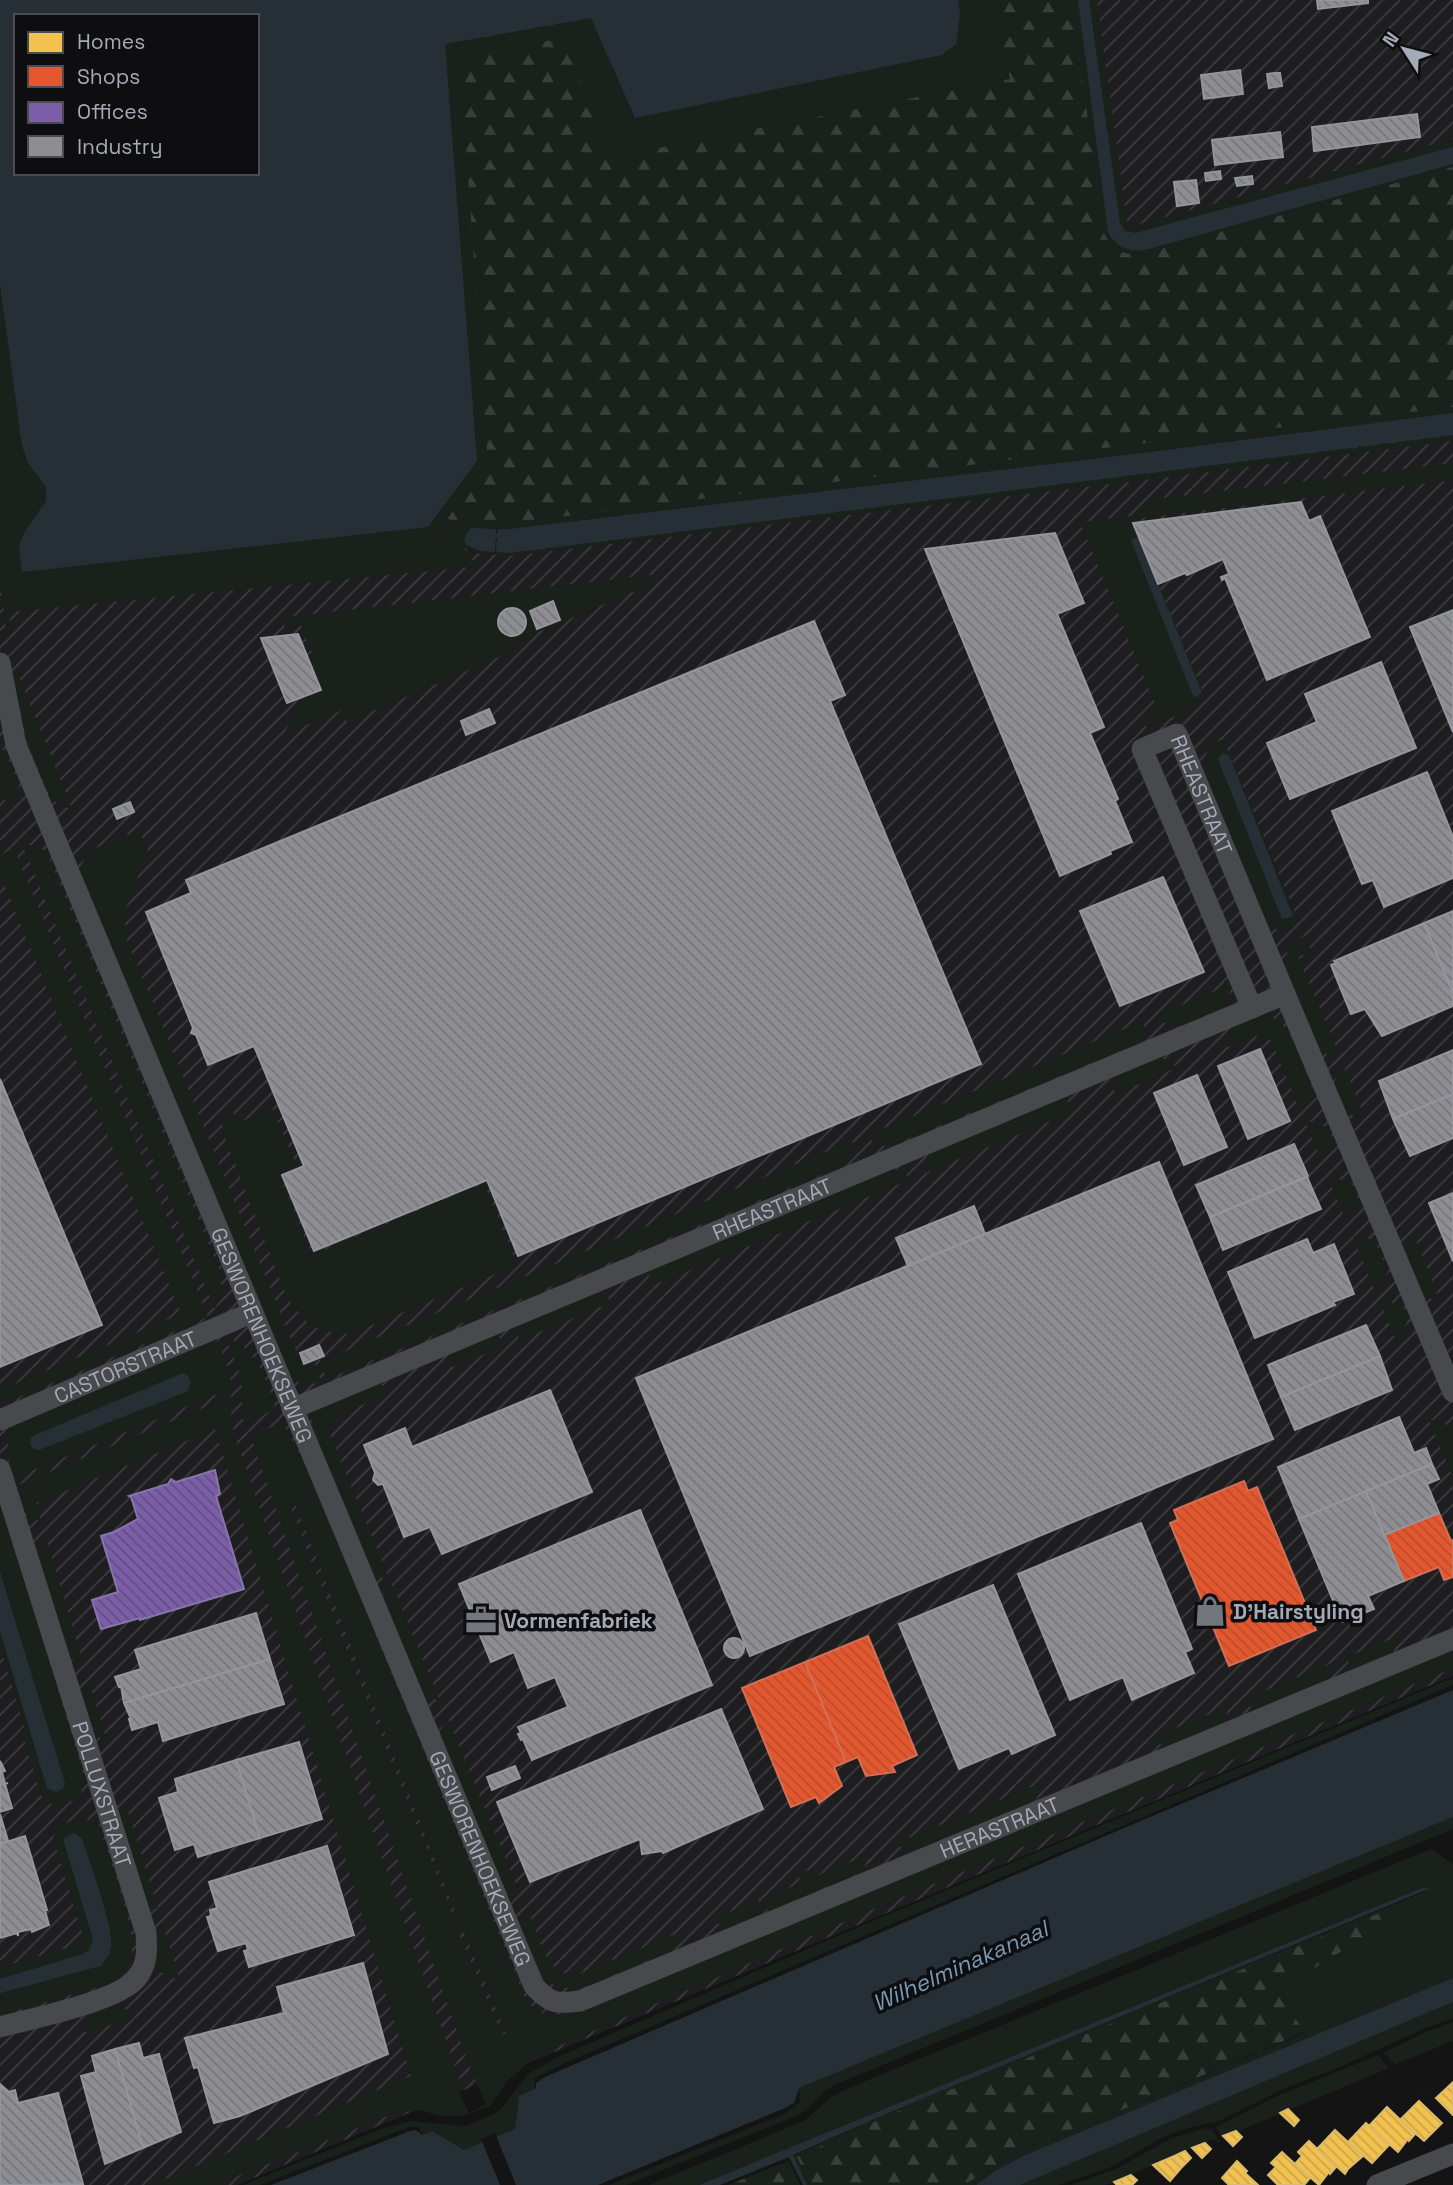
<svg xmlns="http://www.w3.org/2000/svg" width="1453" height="2185" font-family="'Space Grotesk',sans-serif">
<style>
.industrial{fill:url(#industrial-furrows);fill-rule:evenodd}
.grass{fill:#1a211b;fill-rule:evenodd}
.forest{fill:url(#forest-firs)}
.water{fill:#272f36;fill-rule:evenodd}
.pier{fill:#141414}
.homes{fill:url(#homes-back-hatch);stroke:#dbba6d;stroke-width:2}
.shops{fill:url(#shops-back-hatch);stroke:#d17057;stroke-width:2}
.offices{fill:url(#offices-back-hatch);stroke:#8775ac;stroke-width:2}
.industry{fill:url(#industry-back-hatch);stroke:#94969d;stroke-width:2}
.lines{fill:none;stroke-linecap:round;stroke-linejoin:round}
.minor{stroke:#48494d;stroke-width:21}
.labels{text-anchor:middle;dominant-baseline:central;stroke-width:7;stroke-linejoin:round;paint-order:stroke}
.street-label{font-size:21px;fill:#a4aab6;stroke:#0e0e10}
.poi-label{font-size:21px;font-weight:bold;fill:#a4aab6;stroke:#0e0e10;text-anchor:start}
.water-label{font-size:23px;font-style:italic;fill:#7998b3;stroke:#0e0e10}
</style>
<defs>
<pattern id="industrial-furrows" width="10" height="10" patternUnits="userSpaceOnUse" patternTransform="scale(1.75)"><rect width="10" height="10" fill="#1e1e20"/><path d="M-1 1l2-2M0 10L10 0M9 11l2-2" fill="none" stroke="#3c3c3e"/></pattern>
<pattern id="forest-firs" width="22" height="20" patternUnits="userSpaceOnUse" patternTransform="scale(1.75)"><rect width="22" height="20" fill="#1a211b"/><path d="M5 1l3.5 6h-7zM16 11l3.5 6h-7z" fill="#383f3a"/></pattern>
<pattern id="homes-back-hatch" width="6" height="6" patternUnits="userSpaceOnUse" patternTransform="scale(1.75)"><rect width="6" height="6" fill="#f2c14e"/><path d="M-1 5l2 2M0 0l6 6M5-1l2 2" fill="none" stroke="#cba549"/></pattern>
<pattern id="shops-back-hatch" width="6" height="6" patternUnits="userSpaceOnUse" patternTransform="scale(1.75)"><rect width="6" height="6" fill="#e4572e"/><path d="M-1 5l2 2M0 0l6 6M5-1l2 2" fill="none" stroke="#b74e30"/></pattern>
<pattern id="offices-back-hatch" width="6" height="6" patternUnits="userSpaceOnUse" patternTransform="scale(1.75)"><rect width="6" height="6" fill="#7b5ea7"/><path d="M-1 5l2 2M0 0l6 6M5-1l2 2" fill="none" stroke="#614f80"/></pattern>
<pattern id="industry-back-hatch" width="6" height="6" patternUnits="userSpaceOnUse" patternTransform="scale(1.75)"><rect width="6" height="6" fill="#8d8d92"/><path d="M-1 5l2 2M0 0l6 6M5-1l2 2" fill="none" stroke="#76767b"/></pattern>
</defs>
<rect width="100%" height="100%" fill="#141414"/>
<path class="industrial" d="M0,0H1453V1676L237,2185H0ZM16,16H257V173H16Z"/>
<path class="grass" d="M958,0H995L1010,79L608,158L566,37L460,59L488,464L437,533L439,537L449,526L463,532C472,516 493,522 510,523L1104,448L1453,407V413L1151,452L510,529H498L497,526L496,529L471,528L481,551L509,553L1337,450L1341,446L1343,450L1453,435V441L1136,481L509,556L480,554L464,548L468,557L481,566L9,612L11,628L6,629L0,580V284L22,445L28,463L46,487V501L25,530L19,546L22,569L428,527L477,461L445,44L592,18L635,118L960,14Z
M1071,0H1078L1108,232C1118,248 1127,248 1145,250L1453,164V167L1149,252C1129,258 1112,252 1104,233Z
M1089,0H1097L1127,221L1132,226L1453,139V147L1135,233L1125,231L1120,223Z
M1453,463V480L1134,519L1138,509L1147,500Z
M1130,516L1205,697L1178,715L1147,727L1138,722L1159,713L1080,522ZM1139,538L1202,693L1131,540Z
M650,575L654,583L531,635L499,657L347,722L342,710L283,735L291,721L316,661L300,624L286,629L281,618Z
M17,672L68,799L71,807L68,808L51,799L26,740L13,675Z
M1223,739L1299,922C1287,927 1277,934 1266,925L1200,769L1210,745ZM1218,760L1293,915L1292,916L1282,919Z
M0,746L7,756L19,785L12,803L7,806L0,788Z
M135,834L143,838L148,849L124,914L127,940L297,1354L300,1353L304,1364L313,1360L321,1381C307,1387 295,1384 287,1371L80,870L87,852L125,835Z
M28,844L46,851L221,1274V1295L215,1309L23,846Z
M14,849L208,1317L0,1405V1390L181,1314L0,874V855Z
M1305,936L1311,951L1298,957L1339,1054L1332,1056L1317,1050L1281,965L1292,943Z
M1231,978L1233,984L1224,1008L1177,1027L1159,1021L1157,1015L1225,987L1224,981Z
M1259,1015C1291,1013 1301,1063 1312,1088L1305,1105L1299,1108L1272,1042L1266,1036H1255L1227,1047L1224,1042L1232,1025Z
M1142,1022L1144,1027L1135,1045L887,1147L868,1139L867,1135Z
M1157,1056L1173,1063L1176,1068L1116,1094L1113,1088L1120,1071Z
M1345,1069L1364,1116L1359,1118L1341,1110L1333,1087L1338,1072Z
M1057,1098L1074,1104L1077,1110L925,1173L923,1167L930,1149Z
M272,1108L297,1167L279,1175L312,1255L484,1183L517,1265L353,1333L339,1334L322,1330L308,1323L287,1298L222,1130L223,1116L231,1109L238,1123Z
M1312,1121L1328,1128L1333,1139L1326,1155L1320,1158L1306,1123Z
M852,1141L854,1145L847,1164L327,1379L319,1358L324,1356L326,1359Z
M889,1167L906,1174L909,1180L649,1287L647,1281L654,1264Z
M1335,1178L1352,1184L1360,1204L1358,1208L1343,1214L1329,1180Z
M1359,1234L1375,1242L1388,1271L1381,1286L1374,1288L1353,1237Z
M1413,1234L1439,1298L1434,1300L1417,1293L1401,1254L1408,1237Z
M591,1290L608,1297L610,1303L520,1340L517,1333L525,1317Z
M1387,1301L1403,1307L1408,1319L1401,1336L1395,1338L1381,1304Z
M487,1333L503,1339L505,1346L453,1367L450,1360L458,1345Z
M216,1338L229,1370L232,1388L14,1478C7,1457 3,1439 18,1422ZM190,1388L188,1391L39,1450L30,1445L31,1438Z
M226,1338C257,1347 265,1379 275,1406L271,1411L247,1422L243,1420L241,1377Z
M371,1381L385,1387L388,1394L337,1415L329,1432L388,1576L382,1578L370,1574L311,1428L312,1418L316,1408Z
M232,1396L231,1419L234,1435L460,2081L461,2091L459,2092L469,2113L486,2104L468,2063L252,1440L254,1435L282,1422L306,1466L526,2000C545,2024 568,2014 592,2004L1453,1649V1668L883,1905L554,2048L534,2058L507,2081L490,2106L462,2116H441L419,2110L390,2115L215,2185H151L411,2076L215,1429L36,1503L41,1521L25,1513L16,1486ZM295,1503L455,1911L452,1913L312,1563L290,1505ZM462,1927L506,2033L502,2035L457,1929Z
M1436,1419L1453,1429V1477L1429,1421Z
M0,1498L86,1783L77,1799C63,1804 53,1809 42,1798L21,1729L24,1727L0,1646V1631L47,1788L56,1792L65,1783L0,1572Z
M47,1541L84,1666L69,1658L37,1555Z
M392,1585L440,1701L420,1693L381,1599L386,1587Z
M1401,1635L1393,1653L1356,1668L1344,1658Z
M1330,1664L1331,1668L1326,1680L1258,1709L1244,1705L1241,1701Z
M1453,1678V1685L563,2064L535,2078L534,2089L519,2096L515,2129L464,2150L432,2131L423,2135L418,2127H409L260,2185H243L378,2130L410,2121L466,2126L494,2114L503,2107L528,2074L558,2057L887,1915Z
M89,1682L107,1741L91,1733L81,1697Z
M1227,1707L1228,1711L1222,1724L1166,1747L1149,1739Z
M447,1717L520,1894L516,1896L500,1888L438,1737Z
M1043,1782L1036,1800L912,1852L894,1844Z
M126,1805L158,1909L142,1901L117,1821Z
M81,1817L99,1825C107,1852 135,1927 132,1950C131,1965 121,1977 108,1984L0,2015V1993L100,1966L109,1953L111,1939L82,1839H63L93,1939L89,1950L83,1954L0,1979V1967L85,1943L53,1837L59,1826Z
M1453,1817V1829L839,2083L825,2091L805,2111L784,2121L626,2185H609L786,2113L800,2102L799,2088Z
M1431,1849L1453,1864V1978L1025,2155L998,2169L976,2185H964L1013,2155L1055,2135L1095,2121L1305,2033L1275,1992L1429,1896L1428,1893L797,2157L810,2185H807L793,2156L893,2111L1426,1891L1424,1887L699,2185H649L804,2121L833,2096L851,2087Z
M870,1854L862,1872L768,1911L761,1899L801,1883L798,1874L808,1870L812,1878Z
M758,1900L763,1913L729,1928L712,1921L711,1920Z
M529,1913C539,1938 547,1983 581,1973L681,1932L682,1934L673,1950L585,1987L559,1988L539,1976L518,1931L524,1915Z
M162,1923L180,1981L152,1968V1940Z
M1453,2002V2018L1421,2030L1338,2068L1285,2088L1219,2121L1188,2128L1165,2136L1109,2168L1058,2185H1020Z
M114,2003L130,2012L133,2019L85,2032L84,2025L92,2009Z
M1453,2022V2041L1396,2064L1439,2106L1383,2053L1428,2031Z
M1378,2055L1389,2068L1222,2138L1216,2127L1275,2097Z
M1205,2128L1211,2129L1220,2141L1218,2143L1214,2139L1106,2185H1071L1118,2168L1170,2139Z"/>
<path class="forest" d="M995,0H1071L1104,233C1112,252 1129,258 1149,252L1453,167V407L1104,448L510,523C493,522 472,516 463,532L449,526L453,522L448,518L488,464L460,59L566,37L608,158L1010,79Z
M1428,1893L1430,1896L1276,1992L1305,2032L1095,2121L1055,2135L1013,2155L964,2185H810L797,2157L894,2113Z
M789,2161L800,2185H728Z"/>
<path class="water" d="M0,0H958L960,14L956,44L942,55L635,118L591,18L445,44L477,461L428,527L22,572L19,546L25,531L46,501V487L28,463L22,445L0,284ZM16,16H257V173H16Z
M1078,0H1089L1120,223L1125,231L1135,233L1453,147V164L1145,250C1128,252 1116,247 1108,232Z
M1453,413V435L509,553L496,552L498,529H510L1151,452Z
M471,528L496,529L495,552L481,551L466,545L464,539Z
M1139,537L1202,693L1194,698L1131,540Z
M1222,753L1229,755L1293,916L1282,919L1218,759Z
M183,1373L188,1376L191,1381L188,1391L39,1450L34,1449L30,1445L31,1438L35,1435Z
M0,1572L65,1783L63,1789L56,1792L47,1788L0,1631Z
M1453,1690V1817L799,2088L794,2103L785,2108L598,2185H271L410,2131L416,2130L422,2135L432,2131L464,2150L515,2129L519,2096L536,2088V2083L545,2077L1131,1825Z
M75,1833L82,1839C89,1860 114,1928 111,1947C110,1955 105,1960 100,1966L0,1993V1979L83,1954L89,1950L93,1939L63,1839Z
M1424,1887L1428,1888L1426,1890L893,2111L793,2155L807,2185H803L789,2157L720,2185H699Z
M1453,1978V2002L1020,2185H976L998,2169L1025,2155Z"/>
<path class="pier" d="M495,2133L516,2185H500L481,2139Z"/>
<path class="homes" d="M1453,2082V2115L1436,2098Z
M1419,2101L1442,2123L1424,2141L1400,2120Z
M1387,2107L1415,2134L1409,2141L1408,2139L1398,2152L1369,2126Z
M1288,2109L1299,2120L1294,2126L1280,2113Z
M1366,2123L1389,2145L1372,2163L1348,2142Z
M1335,2130L1363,2156L1348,2169L1345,2174L1317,2149Z
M1236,2131L1242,2137L1233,2146L1223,2136Z
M1309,2141L1336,2167L1330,2174L1329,2172L1319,2185L1295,2164L1302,2156L1298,2152Z
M1205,2143L1211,2149L1202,2158L1192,2148Z
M1185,2151L1191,2158L1182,2167L1172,2157Z
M1282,2152L1310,2178L1304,2185H1278L1268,2175L1276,2167L1271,2163Z
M1172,2157L1182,2167L1170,2181L1153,2165Z
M1237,2161L1247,2171L1245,2173L1258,2185H1229L1222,2178Z
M1131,2175L1137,2180L1132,2185H1117L1114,2182Z"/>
<path class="shops" d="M1244,1481L1248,1491L1257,1487L1316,1630L1229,1666L1170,1523L1178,1520L1174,1510Z
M1439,1513L1451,1541L1453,1540V1577L1444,1580L1439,1567L1404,1581L1384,1535Z
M868,1636L917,1755L892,1766L895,1772L866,1776L858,1757L846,1762L805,1662Z
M805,1662L846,1762L834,1767L842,1786L819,1803L816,1797L791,1807L742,1688Z"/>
<path class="offices" d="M215,1470L220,1494L216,1496L244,1589L140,1620V1618L101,1629L92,1600L118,1592L101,1536L114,1532L138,1519L131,1497L129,1496L168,1484L171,1479L176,1482Z"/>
<path class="industry" d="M1317,0H1368V3L1318,9Z
M1240,70L1243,94L1204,99L1201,75Z
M1275,73H1280L1282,86L1269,88L1267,74Z
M1417,114L1420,137L1314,151L1312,127Z
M1280,132L1283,157L1215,165L1212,140Z
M1220,171L1221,179L1206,181L1205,173Z
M1252,176L1253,184L1237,186L1235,178Z
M1196,180L1199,203L1177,206L1174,182Z
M1301,502L1309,521L1320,516L1370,637L1267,680L1225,578L1222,580L1221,577L1229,574L1223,559L1187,575L1185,573L1158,584L1133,523Z
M1055,533L1084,603L1057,614L1104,727L1090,733L1118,799L1115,801L1132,842L1110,851L1111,854L1060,876L925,549Z
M553,601L560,620L537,629L530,611Z
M498 622a14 14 0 1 1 28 0a14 14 0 1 1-28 0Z
M1453,610V732L1410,627Z
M814,621L845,695L830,701L981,1064L518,1256L487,1180L314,1251L282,1175L304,1166L254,1046L208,1065L196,1035L191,1033L193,1028L146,912L191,893L186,880Z
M298,634L321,690L287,703L261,638Z
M1381,662L1416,748L1290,799L1267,743L1317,722L1305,694Z
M489,709L495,723L466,735L461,721Z
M1427,772L1453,837V878L1384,907L1373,880L1362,884L1332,811Z
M130,802L134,812L117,819L113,809Z
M1163,877L1204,972L1120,1006L1080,911Z
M1453,911V993L1424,923Z
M1424,923L1453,993V1006L1382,1036L1365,1009L1351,1014L1331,965L1336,963L1334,961Z
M1260,1049L1290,1121L1248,1139L1218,1066Z
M1453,1050V1094L1393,1119L1379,1081Z
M1197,1075L1227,1147L1184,1165L1154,1093Z
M0,1079L102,1325L0,1367Z
M1453,1094V1138L1410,1156L1393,1119Z
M1294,1144L1308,1176L1210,1217L1196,1185Z
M1159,1162L1273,1439L750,1656L636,1378Z
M1307,1177L1321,1209L1223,1250L1210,1217Z
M1453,1193V1261L1429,1203Z
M974,1206L985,1234L908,1266L896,1238Z
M1307,1239L1313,1253L1334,1244L1354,1294L1333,1302L1335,1305L1255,1338L1228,1272Z
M1366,1325L1380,1356L1281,1397L1268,1365Z
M319,1345L324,1356L304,1364L300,1353Z
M1380,1356L1392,1390L1295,1430L1281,1397Z
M550,1390L592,1492L442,1554L430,1527L404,1537L383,1484L378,1485L373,1480L375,1473L364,1445L405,1428L412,1447Z
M1399,1417L1414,1453L1426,1448L1432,1464L1299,1519L1278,1467Z
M1432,1464L1439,1479L1427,1484L1439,1513L1384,1535L1366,1491Z
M1366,1491L1404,1581L1368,1596L1374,1609L1342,1622L1299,1519Z
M640,1510L712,1685L532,1760L523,1739L521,1740L518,1734L521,1733L518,1727L568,1707L555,1677L528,1688L514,1652L491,1662L459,1584Z
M1141,1523L1192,1649L1185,1652L1194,1673L1132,1700L1123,1677L1070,1700L1018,1574Z
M993,1585L1055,1735L1012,1754L1009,1748L959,1769L899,1624Z
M256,1613L270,1659L124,1703L121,1686L119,1687L115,1677L141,1669L135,1650Z
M724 1648a10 10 0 1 1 20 0a10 10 0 1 1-20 0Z
M270,1659L284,1704L163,1741L158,1722L132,1730L129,1719H131L124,1703Z
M721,1709L763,1809L663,1853L662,1851L642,1854L640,1839L530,1882L497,1802Z
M299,1742L322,1819L260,1838L236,1760Z
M236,1760L260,1838L198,1857L194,1844L175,1850L159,1798L178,1792L175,1779Z
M0,1761L5,1771L2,1772L5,1784L8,1783L5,1784L12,1808L0,1812Z
M515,1766L520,1778L492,1790L487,1777Z
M0,1814L8,1841L0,1844Z
M25,1836L47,1910L45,1911L49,1925L32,1932L31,1929L18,1932V1936L17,1933L0,1938V1844Z
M327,1846L354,1935L249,1967L244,1951L248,1950L246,1943L218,1951L207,1917L211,1916L210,1910L217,1908L209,1882Z
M363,1963L388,2054L240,2116L214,2123L198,2067L194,2068L185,2038L284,2013L277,1987Z
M139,2043L143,2058L159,2054L181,2132L143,2148L115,2049Z
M115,2049L143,2148L105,2164L81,2076L96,2072L92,2056Z
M0,2084L9,2092L15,2090L18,2103L58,2093L83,2184L0,2185Z"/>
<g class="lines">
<g class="minor">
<path id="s1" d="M0,663L16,745L534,1986C550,2004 557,2004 580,2001L1453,1639"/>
<path id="s2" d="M1252,1008L1142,749L1177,734L1285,994"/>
<path id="s3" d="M292,1409L1285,994L1453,1392"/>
<path id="s4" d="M0,1420L251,1313"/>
<path id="s5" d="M0,1469L146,1933C147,1949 148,1965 136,1979C116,2002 32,2018 0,2027"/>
<path d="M1377,2185L1453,2154"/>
</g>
</g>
<defs>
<symbol id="shop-bare" viewBox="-9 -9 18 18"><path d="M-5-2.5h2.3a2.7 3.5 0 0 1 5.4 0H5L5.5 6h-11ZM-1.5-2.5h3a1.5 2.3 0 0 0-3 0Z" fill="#72767d" stroke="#0e0e10" stroke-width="2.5" paint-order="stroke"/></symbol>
<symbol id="office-bare" viewBox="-9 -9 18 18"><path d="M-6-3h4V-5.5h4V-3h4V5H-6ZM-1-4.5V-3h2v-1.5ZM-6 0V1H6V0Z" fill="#72767d" stroke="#0e0e10" stroke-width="2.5" paint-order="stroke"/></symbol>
</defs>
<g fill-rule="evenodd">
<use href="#shop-bare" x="1188" y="1589" width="44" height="44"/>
<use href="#office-bare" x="459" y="1598" width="44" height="44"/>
</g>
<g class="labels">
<g class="street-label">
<text stroke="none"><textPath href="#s2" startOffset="385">RHEASTRAAT</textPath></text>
<text stroke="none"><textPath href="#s3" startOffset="520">RHEASTRAAT</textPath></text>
<text stroke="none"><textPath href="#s1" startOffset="723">GESWORENHOEKSEWEG</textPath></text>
<text stroke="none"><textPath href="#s4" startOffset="136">CASTORSTRAAT</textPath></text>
<text stroke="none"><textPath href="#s5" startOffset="341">POLLUXSTRAAT</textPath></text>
<text stroke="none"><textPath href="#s1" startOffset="1934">HERASTRAAT</textPath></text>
<text stroke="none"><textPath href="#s1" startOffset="1290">GESWORENHOEKSEWEG</textPath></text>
</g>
<g class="poi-label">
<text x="1233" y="1611">D'Hairstyling</text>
<text x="504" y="1620">Vormenfabriek</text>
</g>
<g class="water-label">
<text transform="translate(960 1966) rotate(-24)">Wilhelminakanaal</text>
</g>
</g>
<rect x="14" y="14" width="245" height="161" fill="#0e0e10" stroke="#4a4c52" stroke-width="2"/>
<rect x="28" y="32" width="35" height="21" fill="#f2c14e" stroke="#4a4c52" stroke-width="2"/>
<text x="77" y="49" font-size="21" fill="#a4aab6">Homes</text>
<rect x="28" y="66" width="35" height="21" fill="#e4572e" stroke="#4a4c52" stroke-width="2"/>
<text x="77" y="84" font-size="21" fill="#a4aab6">Shops</text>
<rect x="28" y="102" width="35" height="21" fill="#7b5ea7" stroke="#4a4c52" stroke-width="2"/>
<text x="77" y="119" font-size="21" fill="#a4aab6">Offices</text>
<rect x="28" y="136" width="35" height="21" fill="#8d8d92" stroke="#4a4c52" stroke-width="2"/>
<text x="77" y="154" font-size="21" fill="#a4aab6">Industry</text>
<g transform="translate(1404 49) rotate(306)" stroke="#0e0e10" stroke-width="5" paint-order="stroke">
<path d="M0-5L12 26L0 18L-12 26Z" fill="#a4aab6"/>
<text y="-10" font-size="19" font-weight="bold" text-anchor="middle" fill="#a4aab6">N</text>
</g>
</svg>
